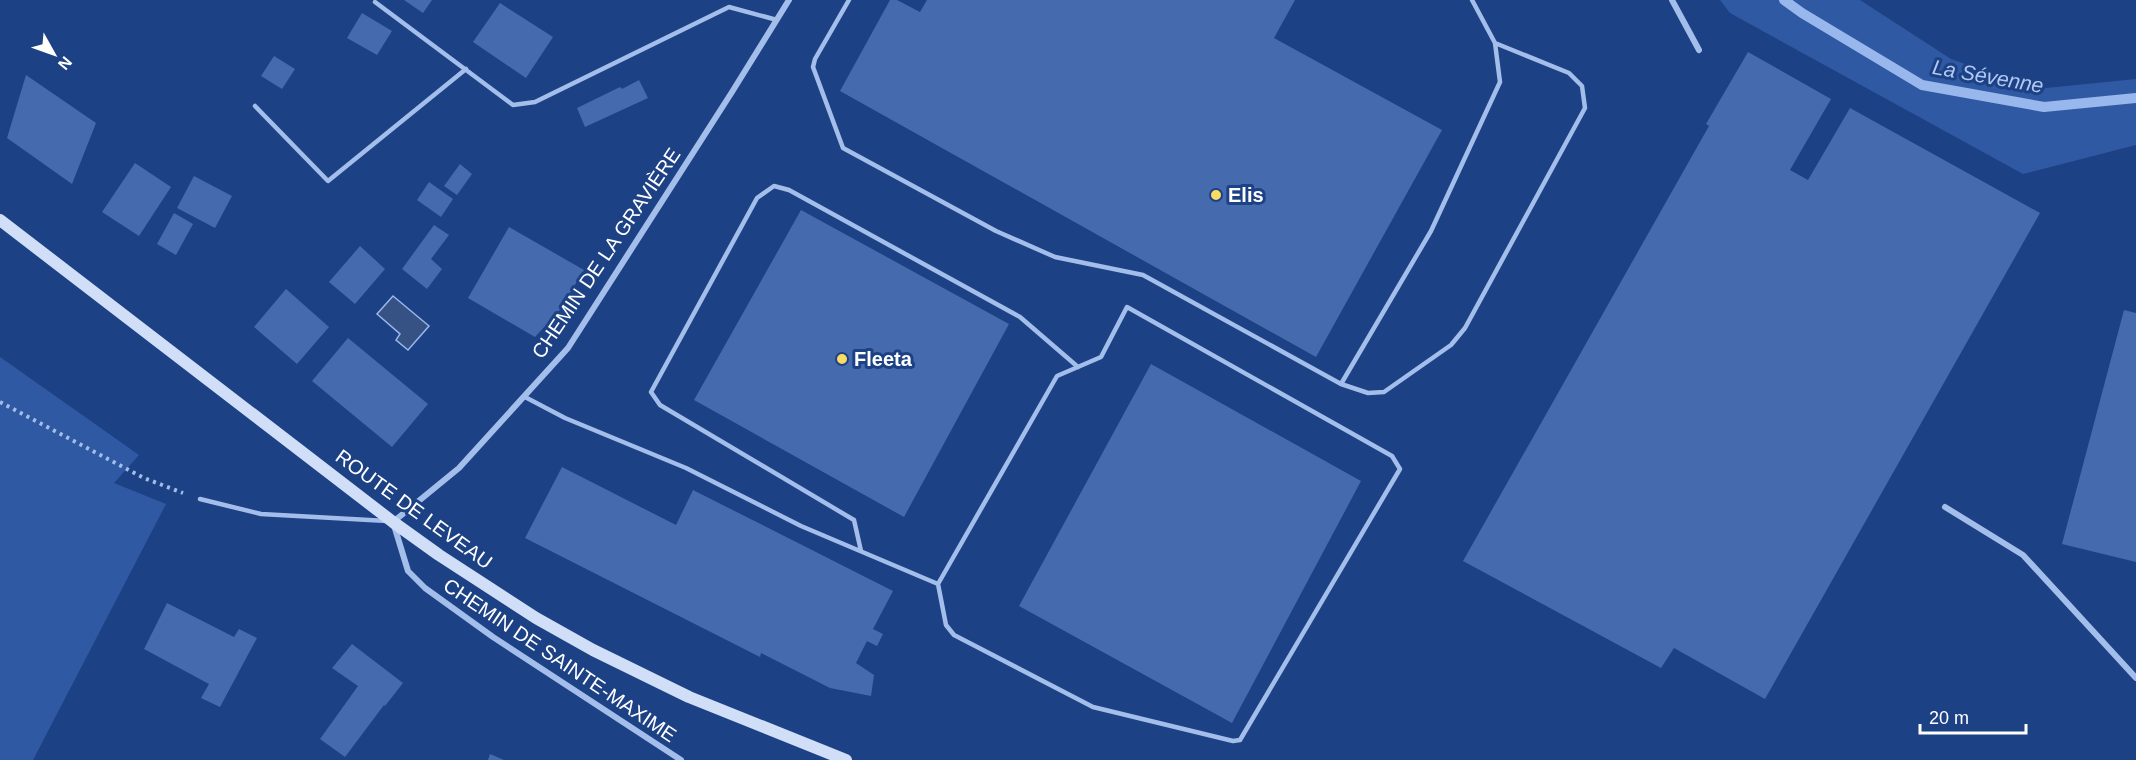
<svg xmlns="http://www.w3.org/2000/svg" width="2136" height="760" font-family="Arial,sans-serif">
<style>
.green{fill:#3059a3}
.water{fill:#365183;stroke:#98b7ed;stroke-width:1.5}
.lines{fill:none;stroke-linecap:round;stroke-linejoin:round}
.stream{stroke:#98b7ed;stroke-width:10}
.building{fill:#456aae}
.path{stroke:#a4beeb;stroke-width:4;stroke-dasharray:3 4.5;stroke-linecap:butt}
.lane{stroke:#a4beeb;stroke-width:4.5}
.street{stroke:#a4beeb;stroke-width:6}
.secondary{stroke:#d0def8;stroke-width:12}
.poi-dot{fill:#fbdc62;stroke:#1d4185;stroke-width:2}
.labels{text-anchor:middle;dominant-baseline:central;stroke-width:6;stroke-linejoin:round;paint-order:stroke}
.poi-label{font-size:20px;font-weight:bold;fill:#fff;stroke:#1d4185;text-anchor:start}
.street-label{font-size:20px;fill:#fff;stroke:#1d4185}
.water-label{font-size:21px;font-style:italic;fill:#b0c8f2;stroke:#1d4185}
</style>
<rect width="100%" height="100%" fill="#1d4185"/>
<path class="green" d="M1720,0H1860L1951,59L2036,89L2136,79V145L2023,174L1730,13Z
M0,357L139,455L114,483L166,504L33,760H0Z"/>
<path class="water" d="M393,296L429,326L408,350L396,340L400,334L377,314Z"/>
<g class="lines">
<path class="stream" d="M1784,0L1802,13L1922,85L2044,107L2136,98"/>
</g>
<path class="building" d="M404,0H432L423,13Z
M890,0H897L920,12L927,0H1295L1274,38L1442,130L1316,357L840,91Z
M500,3L553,37L526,78L473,42Z
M362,13L392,31L377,55L347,38Z
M1748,52L1831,99L1790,170L1808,180L1850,108L2040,213L1765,699L1674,648L1661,668L1463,561L1709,126L1706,124Z
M274,56L295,69L282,89L261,76Z
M26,75L96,123L72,184L7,138Z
M639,80L648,98L585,127L577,108L620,87L622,89Z
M135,163L171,187L139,236L102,212Z
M460,164L472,174L457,195L444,186Z
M194,176L232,196L215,228L177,208Z
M429,182L453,199L441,217L417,200Z
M801,210L1009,324L904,517L694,400Z
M174,213L193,224L176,255L157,244Z
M434,225L449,235L431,259L442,269L427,289L402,269Z
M509,227L584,270L559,311L535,337L468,298Z
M360,246L385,269L355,304L329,282Z
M286,289L329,327L297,364L254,327Z
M2124,310L2136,313V562L2062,544Z
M348,338L428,404L392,447L312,381Z
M1151,364L1361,481L1232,723L1019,606Z
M562,467L676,525L693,490L893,591L873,629L883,634L877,646L867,641L856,663L874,675L871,696L830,688L761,653L760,657L525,538Z
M167,603L234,637L239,629L257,638L220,707L201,698L209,684L144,649Z
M352,644L403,683L385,706L384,705L345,757L320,739L358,686L332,668Z
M490,754L504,760H488Z"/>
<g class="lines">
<path class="path" d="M0,402L144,478L183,493"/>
<path class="lane" d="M849,0L815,59L813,67L843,148L996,231L1055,257L1143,275L1341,384L1431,231L1500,82L1495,43L1472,0
M375,2L513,105L535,102L729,7L777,20
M255,106L328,181L466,69
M1341,384L1368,393L1384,392L1451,345L1465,328L1585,108L1582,86L1569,73L1495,43
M525,397L565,418L686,468L801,526L938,584L1057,376L1101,357L1127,307L1392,456L1400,469L1240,740L1233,741L1093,707L954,635L946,625L938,584
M200,499L261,514L387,521
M861,551L854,520L660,405L651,392L757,198L774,186L789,190L1020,317L1078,367"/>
<path class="street" d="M1672,0L1699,50
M1945,507L2023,555L2136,678
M681,760L493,637L425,588L408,571L393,522L459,468L568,348L732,92L789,0"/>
<path class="secondary" d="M0,220L393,522L439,555L536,618L593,650L689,697L846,760"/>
</g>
<g class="poi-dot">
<circle cx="1216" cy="195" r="6"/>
<circle cx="842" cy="359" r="6"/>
</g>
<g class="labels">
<g class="poi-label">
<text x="1228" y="195">Elis</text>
<text x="854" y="359">Fleeta</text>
</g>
<g class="street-label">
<text transform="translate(606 253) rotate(-56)">CHEMIN DE LA GRAVIÈRE</text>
<text transform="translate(414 509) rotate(36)">ROUTE DE LEVEAU</text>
<text transform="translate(560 660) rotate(34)">CHEMIN DE SAINTE-MAXIME</text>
</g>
<g class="water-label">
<text transform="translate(1988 76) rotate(10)">La Sévenne</text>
</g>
</g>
<g transform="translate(54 54) rotate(130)" stroke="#1d4185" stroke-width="4.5" paint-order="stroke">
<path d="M0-4.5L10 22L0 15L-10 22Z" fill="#ffffff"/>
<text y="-9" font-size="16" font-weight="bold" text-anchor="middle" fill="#ffffff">N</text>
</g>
<path d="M1920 724v9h106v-9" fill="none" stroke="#ffffff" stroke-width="3"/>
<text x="1929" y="724" font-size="18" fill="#ffffff" stroke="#1d4185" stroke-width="4.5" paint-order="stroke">20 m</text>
</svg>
